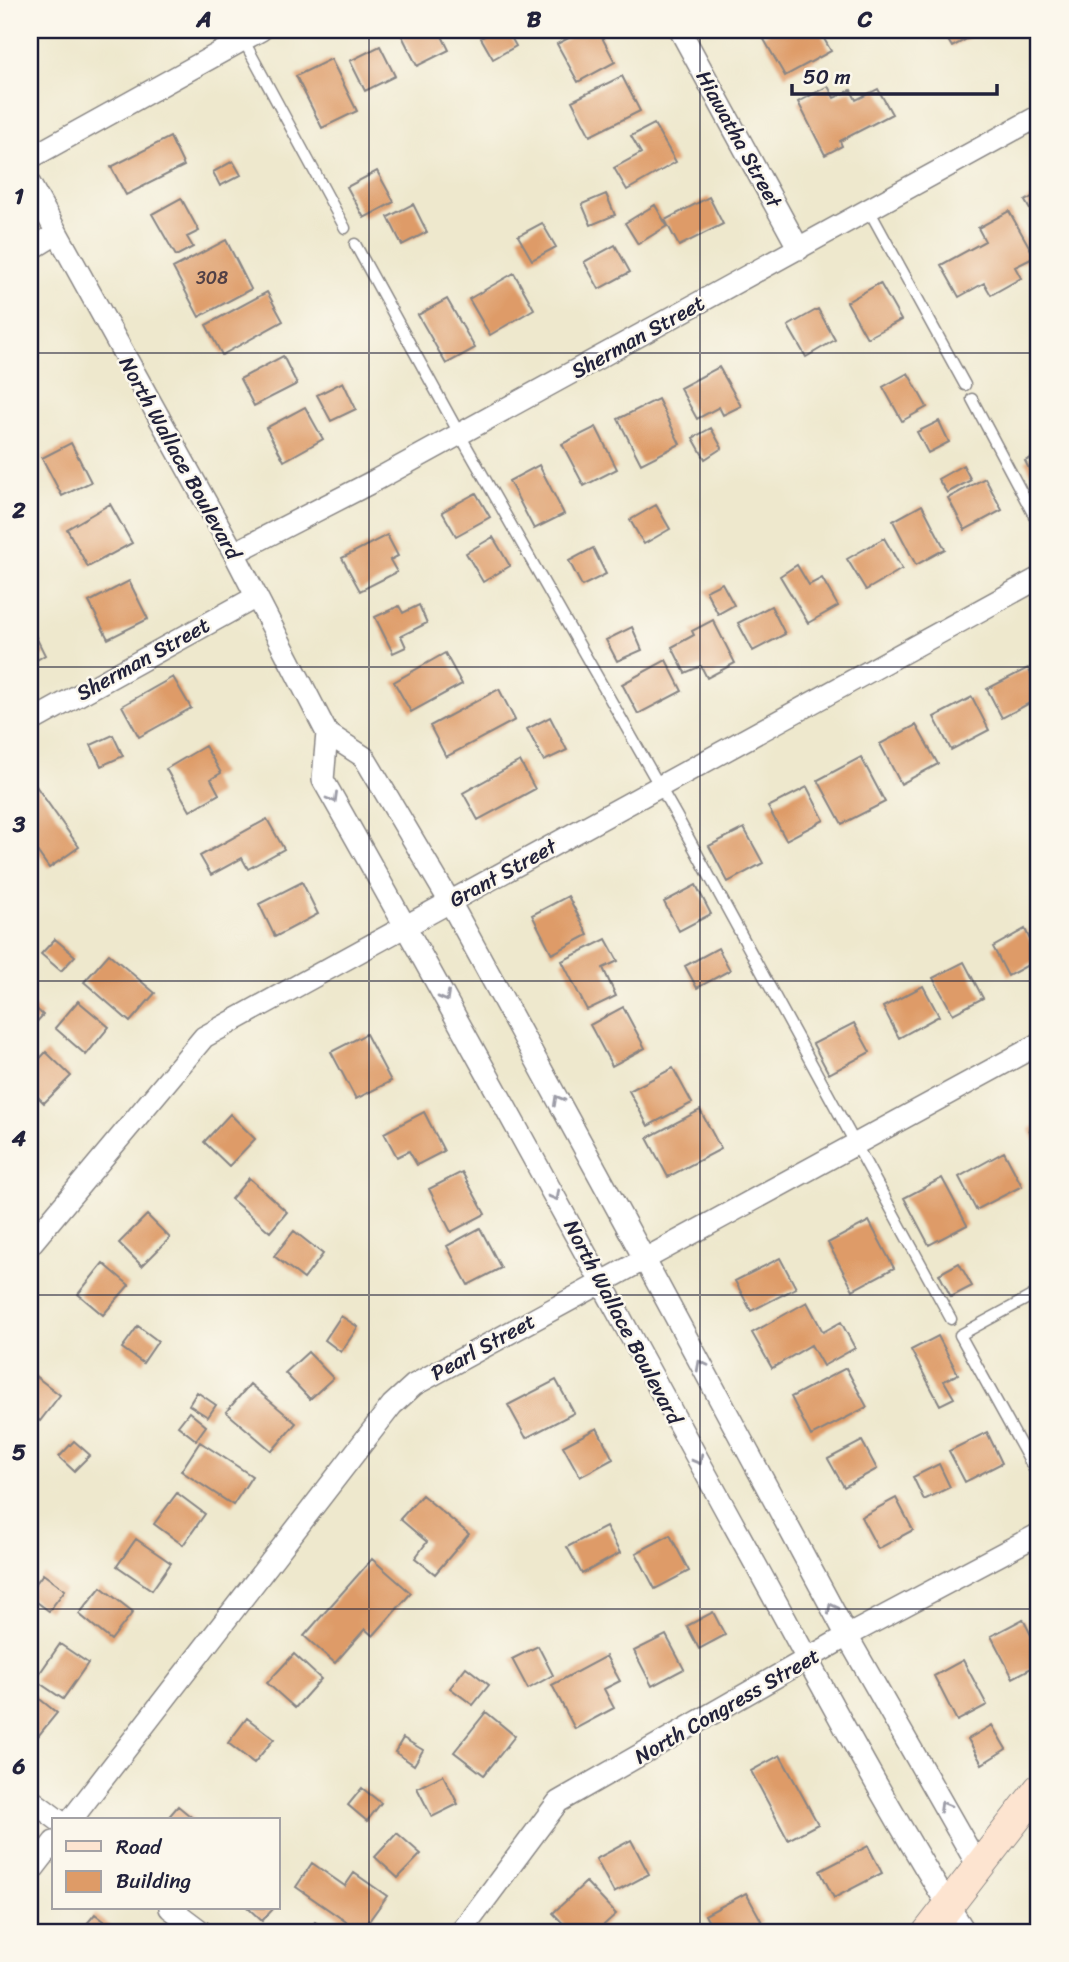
<svg xmlns="http://www.w3.org/2000/svg" width="1069" height="1962" font-family="Sriracha,sans-serif">
<style>
.building{fill:#de9b67}
.lines{fill:none;stroke-linecap:round;stroke-linejoin:round}
.lane-casing{stroke:#888584;stroke-width:13}
.street-casing{stroke:#888584;stroke-width:24}
.secondary-casing{stroke:#888584;stroke-width:32}
.lane{stroke:#fff;stroke-width:10}
.street{stroke:#fff;stroke-width:21}
.secondary{stroke:#fde4d0;stroke-width:30}
.oneway{stroke:#9c9ca7}
.grid{fill:none;stroke:#22223b;stroke-width:2;stroke-opacity:0.55}
.labels{text-anchor:middle;dominant-baseline:central;stroke-width:5;stroke-linejoin:round;paint-order:stroke}
.number-label{font-size:18px;fill:#514046}
.street-label{font-size:21px;fill:#22223b;stroke:#fbf7ec}
.neatline{fill:none;stroke:#22223b;stroke-width:2.5}
.grid-label{font-size:23px;text-anchor:middle;font-weight:bold;fill:#22223b}
</style>
<rect width="100%" height="100%" fill="#fbf7ec"/>
<filter id="ink" filterUnits="userSpaceOnUse"><feTurbulence type="fractalNoise" baseFrequency=".0143" numOctaves="2"/><feDisplacementMap in="SourceGraphic" scale="14" xChannelSelector="R" yChannelSelector="G"/><feConvolveMatrix kernelMatrix="1 2 1 2 8 2 1 2 1" color-interpolation-filters="sRGB"/></filter>
<filter id="wash" filterUnits="userSpaceOnUse"><feTurbulence type="fractalNoise" baseFrequency=".00686" numOctaves="4" result="noise"/><feDisplacementMap in="SourceGraphic" scale="28" xChannelSelector="R" yChannelSelector="G"/><feGaussianBlur stdDeviation="1.57" result="paint"/><feColorMatrix in="noise" values="0 0 0 0 0 0 0 0 0 0 0 0 0 0 0 0 0 1.4 0 .05"/><feComposite in="paint" operator="in"/></filter>
<g filter="url(#wash)">
<rect width="100%" height="100%" fill="#eee8cd"/>
<g id="blocks">
<path class="building" d="M405,30H439L449,50L417,66L400,32Z
M495,30H507L516,46L493,59L481,38Z
M584,30H598L615,62L578,82L557,44Z
M773,30H819L831,51L785,76L762,36Z
M942,30H983L952,47Z
M380,46L395,76L365,91L350,61Z
M331,59L357,111L322,128L296,76Z
M622,76L640,111L590,136L572,101Z
M828,86L834,98L851,90L856,100L878,89L892,114L840,141L842,146L825,155L798,102Z
M654,124L676,162L627,190L614,168L641,153L631,136Z
M170,137L184,166L126,195L111,167Z
M233,161L241,175L220,186L213,172Z
M377,171L394,202L364,218L347,187Z
M1039,193V225L1025,201Z
M606,194L615,215L591,225L582,204Z
M709,197L723,224L679,246L665,220Z
M181,198L199,231L187,237L193,247L176,256L152,214Z
M413,204L427,232L402,245L388,217Z
M655,205L667,226L638,244L625,223Z
M1009,211L1035,257L1015,267L1021,278L991,295L984,283L959,297L941,265L985,241L978,228Z
M542,223L556,247L532,260L518,236Z
M226,240L251,289L199,317L173,268Z
M615,245L630,272L599,289L584,262Z
M514,273L534,309L490,335L469,299Z
M880,283L901,320L867,338L847,302Z
M267,292L283,321L222,355L206,325Z
M447,299L475,348L446,364L418,315Z
M818,309L835,340L806,357L788,326Z
M283,356L297,384L254,406L240,379Z
M719,367L741,406L723,415L719,407L697,419L680,388Z
M908,373L927,407L902,421L883,387Z
M343,382L356,409L331,421L317,395Z
M658,399L680,444L641,464L618,419Z
M305,407L323,439L284,461L266,428Z
M939,421L949,442L928,453L917,432Z
M596,427L617,469L584,486L562,444Z
M711,428L722,448L705,459L693,438Z
M71,443L91,482L62,496L42,458Z
M1039,454V488L1025,461Z
M539,465L564,514L534,529L509,481Z
M963,465L971,480L947,493L938,479Z
M985,478L1002,510L965,530L948,498Z
M476,493L490,517L456,536L442,512Z
M110,504L132,543L88,567L67,529Z
M656,505L670,529L644,544L630,520Z
M922,505L945,549L916,565L893,521Z
M387,535L398,556L390,560L397,572L360,591L342,558Z
M493,537L510,566L483,582L466,553Z
M884,538L902,569L866,590L847,559Z
M593,548L606,574L582,586L569,561Z
M797,565L809,585L822,578L838,606L808,623L780,576Z
M129,581L148,619L108,639L89,602Z
M722,583L734,605L718,614L706,591Z
M419,605L427,623L401,636L406,647L393,653L375,617L399,606L403,613Z
M771,606L785,634L753,651L738,623Z
M713,620L735,663L707,678L701,666L685,673L672,647L694,635L692,631Z
M30,625L45,655L30,664Z
M632,627L642,650L617,661L606,640Z
M445,653L462,684L411,712L394,682Z
M666,660L682,691L638,714L622,684Z
M1028,668L1039,689V698L1002,718L987,689Z
M173,677L191,708L139,737L122,706Z
M499,689L515,720L446,757L430,726Z
M972,697L989,730L951,750L934,717Z
M550,717L567,750L544,761L527,729Z
M916,725L938,764L901,784L880,744Z
M113,735L123,756L101,766L91,745Z
M205,746L221,773L211,779L219,794L190,811L166,769Z
M861,757L885,802L842,824L818,780Z
M520,761L535,789L478,820L463,793Z
M36,786L79,847L49,868L30,841V791Z
M807,787L824,820L786,840L768,807Z
M267,819L284,849L248,869L242,858L211,875L200,856Z
M744,828L763,863L728,882L709,846Z
M302,882L318,914L275,937L259,904Z
M696,885L711,914L679,931L664,902Z
M568,896L588,935L552,954L532,915Z
M1025,929L1039,959L1008,976L993,947Z
M55,939L75,956L61,971L41,954Z
M606,939L618,961L603,968L616,996L587,1010L562,961Z
M718,948L730,970L697,988L685,966Z
M109,954L155,993L130,1022L84,982Z
M964,962L983,998L953,1014L933,978Z
M923,986L939,1016L899,1038L883,1007Z
M78,1001L109,1027L86,1055L55,1028Z
M30,1003L43,1015L31,1028L30,1027Z
M623,1007L645,1048L612,1066L590,1025Z
M854,1023L870,1052L829,1074L813,1044Z
M366,1034L391,1081L356,1099L331,1052Z
M46,1052L71,1076L44,1103L30,1089V1069Z
M673,1068L692,1103L648,1126L629,1091Z
M700,1110L721,1149L668,1177L647,1138Z
M424,1112L444,1151L417,1165L409,1151L397,1157L384,1133Z
M230,1114L255,1139L229,1166L204,1142Z
M1039,1123V1148L1029,1129Z
M1004,1152L1022,1186L976,1210L959,1177Z
M462,1172L485,1214L451,1232L429,1189Z
M249,1178L287,1212L270,1232L231,1199Z
M942,1178L967,1225L929,1245L904,1198Z
M147,1215L170,1238L142,1266L119,1243Z
M869,1221L894,1268L853,1290L828,1243Z
M480,1228L501,1268L468,1285L447,1246Z
M294,1231L323,1254L304,1279L274,1256Z
M780,1258L796,1288L751,1311L735,1281Z
M103,1263L129,1285L103,1315L78,1294Z
M959,1263L972,1286L951,1297L939,1274Z
M807,1302L823,1332L841,1322L855,1348L823,1366L811,1345L772,1368L752,1333Z
M341,1316L358,1327L341,1352L325,1340Z
M138,1326L158,1341L143,1363L122,1348Z
M938,1336L958,1374L944,1381L954,1398L940,1405L911,1350Z
M308,1352L333,1378L310,1399L285,1373Z
M846,1368L867,1407L811,1436L791,1397Z
M30,1372L60,1395L40,1421L30,1413Z
M556,1380L574,1413L526,1438L508,1405Z
M250,1384L296,1423L272,1451L226,1412Z
M197,1392L216,1405L208,1417L189,1405Z
M189,1412L206,1426L196,1440L178,1426Z
M597,1428L613,1459L580,1477L563,1446Z
M987,1432L1002,1463L965,1482L949,1451Z
M74,1441L90,1455L74,1471L59,1457Z
M862,1441L877,1469L844,1487L828,1459Z
M200,1442L252,1476L233,1505L181,1471Z
M939,1464L950,1487L924,1500L913,1477Z
M177,1493L205,1514L183,1545L154,1524Z
M422,1495L469,1534L435,1574L415,1558L427,1542L400,1519Z
M896,1498L913,1530L878,1549L861,1517Z
M606,1527L620,1553L582,1574L567,1547Z
M670,1535L689,1571L655,1589L636,1553Z
M136,1539L171,1563L152,1590L117,1566Z
M372,1559L411,1593L373,1636L365,1629L335,1663L304,1636Z
M43,1574L65,1590L49,1611L30,1597V1591Z
M101,1587L133,1612L111,1640L79,1614Z
M713,1612L725,1635L699,1649L687,1626Z
M1023,1619L1039,1651V1664L1013,1678L991,1636Z
M666,1635L684,1669L652,1686L634,1651Z
M60,1644L88,1663L63,1699L35,1680Z
M538,1646L553,1675L528,1689L512,1659Z
M294,1654L321,1679L295,1708L267,1683Z
M606,1656L620,1681L604,1689L614,1708L575,1729L552,1685Z
M963,1660L987,1705L957,1721L934,1676Z
M466,1667L489,1685L473,1705L450,1688Z
M31,1692L57,1713L30,1746V1693Z
M486,1712L515,1736L484,1775L454,1752Z
M247,1718L274,1739L254,1763L228,1743Z
M992,1725L1006,1749L982,1764L968,1739Z
M403,1738L423,1750L414,1765L395,1752Z
M780,1755L818,1824L788,1840L751,1771Z
M443,1775L458,1804L432,1817L417,1788Z
M362,1788L381,1803L367,1821L348,1805Z
M178,1806L195,1820H166Z
M397,1833L421,1854L398,1878L375,1857Z
M631,1840L649,1874L614,1893L596,1859Z
M868,1846L882,1873L834,1898L820,1871Z
M312,1863L345,1886L354,1873L387,1896L361,1932L296,1887Z
M586,1882L616,1914L596,1932H571L553,1913Z
M746,1893L762,1922L743,1932H714L705,1915Z
M248,1908H274L262,1921Z
M1039,1912V1932H1027L1024,1929Z
M95,1914L118,1932H80Z
M315,1922L329,1932H307Z"/>
</g>
</g>
<g filter="url(#ink)">
<use href="#blocks" fill-opacity="0" stroke="#888584" stroke-width="2"/>
<g class="lines">
<defs>
<path id="lane" d="M238,30L345,228
M869,210L965,385
M355,244L460,435L676,815L951,1319
M972,399L1039,525
M1039,1292L960,1335L1039,1478"/>
<path id="street" d="M680,30L799,249
M30,158L261,30
M30,184L234,553L327,733L364,757L450,902L625,1223L847,1636L978,1866
M30,250L56,234
M234,553L376,480L1039,116
M30,722L256,597
M327,733L323,780C464,1028 599,1279 736,1529C811,1664 882,1802 965,1932
M30,1245L204,1037L1039,578
M30,1799L58,1820
M71,1820L392,1405L414,1385L1039,1044
M30,1873L54,1842
M170,1908L202,1932
M461,1932L558,1802L847,1636L1039,1534"/>
<path id="secondary" d="M928,1932L1039,1789"/>
</defs>
<use href="#lane" class="lane-casing"/>
<use href="#street" class="street-casing"/>
<use href="#secondary" class="secondary-casing"/>
<use href="#lane" class="lane"/>
<use href="#street" class="street"/>
<use href="#secondary" class="secondary"/>
</g>
<defs><path id="oneway-chevron" d="M-2-3.5L2.5 0L-2 3.5" fill="none" stroke-width="1.6" stroke-linecap="round" stroke-linejoin="round" transform="scale(1.75)"/></defs>
<g class="oneway">
<use href="#oneway-chevron" transform="translate(333 798) rotate(60)"/>
<use href="#oneway-chevron" transform="translate(445 997) rotate(61)"/>
<use href="#oneway-chevron" transform="translate(558 1100) rotate(-119)"/>
<use href="#oneway-chevron" transform="translate(555 1196) rotate(61)"/>
<use href="#oneway-chevron" transform="translate(701 1365) rotate(-118)"/>
<use href="#oneway-chevron" transform="translate(698 1460) rotate(61)"/>
<use href="#oneway-chevron" transform="translate(832 1608) rotate(-118)"/>
<use href="#oneway-chevron" transform="translate(944 1806) rotate(-120)"/>
</g>
</g>
<path class="grid" d="M369,30V1932M700,30V1932M30,353H1039M30,667H1039M30,981H1039M30,1295H1039M30,1609H1039"/>
<g class="labels">
<g class="number-label">
<text x="212" y="278">308</text>
</g>
<g class="street-label">
<text transform="translate(739 139) rotate(61)">Hiawatha Street</text>
<text transform="translate(638 337) rotate(-29)">Sherman Street</text>
<text transform="translate(180 458) rotate(61)">North Wallace Boulevard</text>
<text transform="translate(143 659) rotate(-29)">Sherman Street</text>
<text transform="translate(503 873) rotate(-29)">Grant Street</text>
<text transform="translate(623 1322) rotate(62)">North Wallace Boulevard</text>
<text transform="translate(483 1347) rotate(-29)">Pearl Street</text>
<text transform="translate(727 1706) rotate(-30)">North Congress Street</text>
</g>
</g>
<rect width="1069" height="1962" fill="none" stroke="#fbf7ec" stroke-width="77"/>
<rect x="52" y="1818" width="228" height="91" fill="#fbf7ec" stroke="#a4a2a5" stroke-width="2"/>
<rect x="66" y="1841" width="35" height="10" fill="#fde4d0" stroke="#a4a2a5" stroke-width="2"/>
<text x="116" y="1854" font-size="21" fill="#22223b">Road</text>
<rect x="66" y="1871" width="35" height="21" fill="#de9b67" stroke="#a4a2a5" stroke-width="2"/>
<text x="116" y="1888" font-size="21" fill="#22223b">Building</text>
<path d="M792 84v10h205v-10" fill="none" stroke="#22223b" stroke-width="3.5"/>
<text x="803" y="84" font-size="21" fill="#22223b" stroke="#fbf7ec" stroke-width="5" paint-order="stroke">50 m</text>
<rect x="38" y="38" width="992" height="1886" class="neatline"/>
<g class="grid-label">
<text x="204" y="27">A</text>
<text x="534" y="27">B</text>
<text x="865" y="27">C</text>
<text x="19" y="204">1</text>
<text x="19" y="518">2</text>
<text x="19" y="832">3</text>
<text x="19" y="1146">4</text>
<text x="19" y="1460">5</text>
<text x="19" y="1774">6</text>
</g>
</svg>
